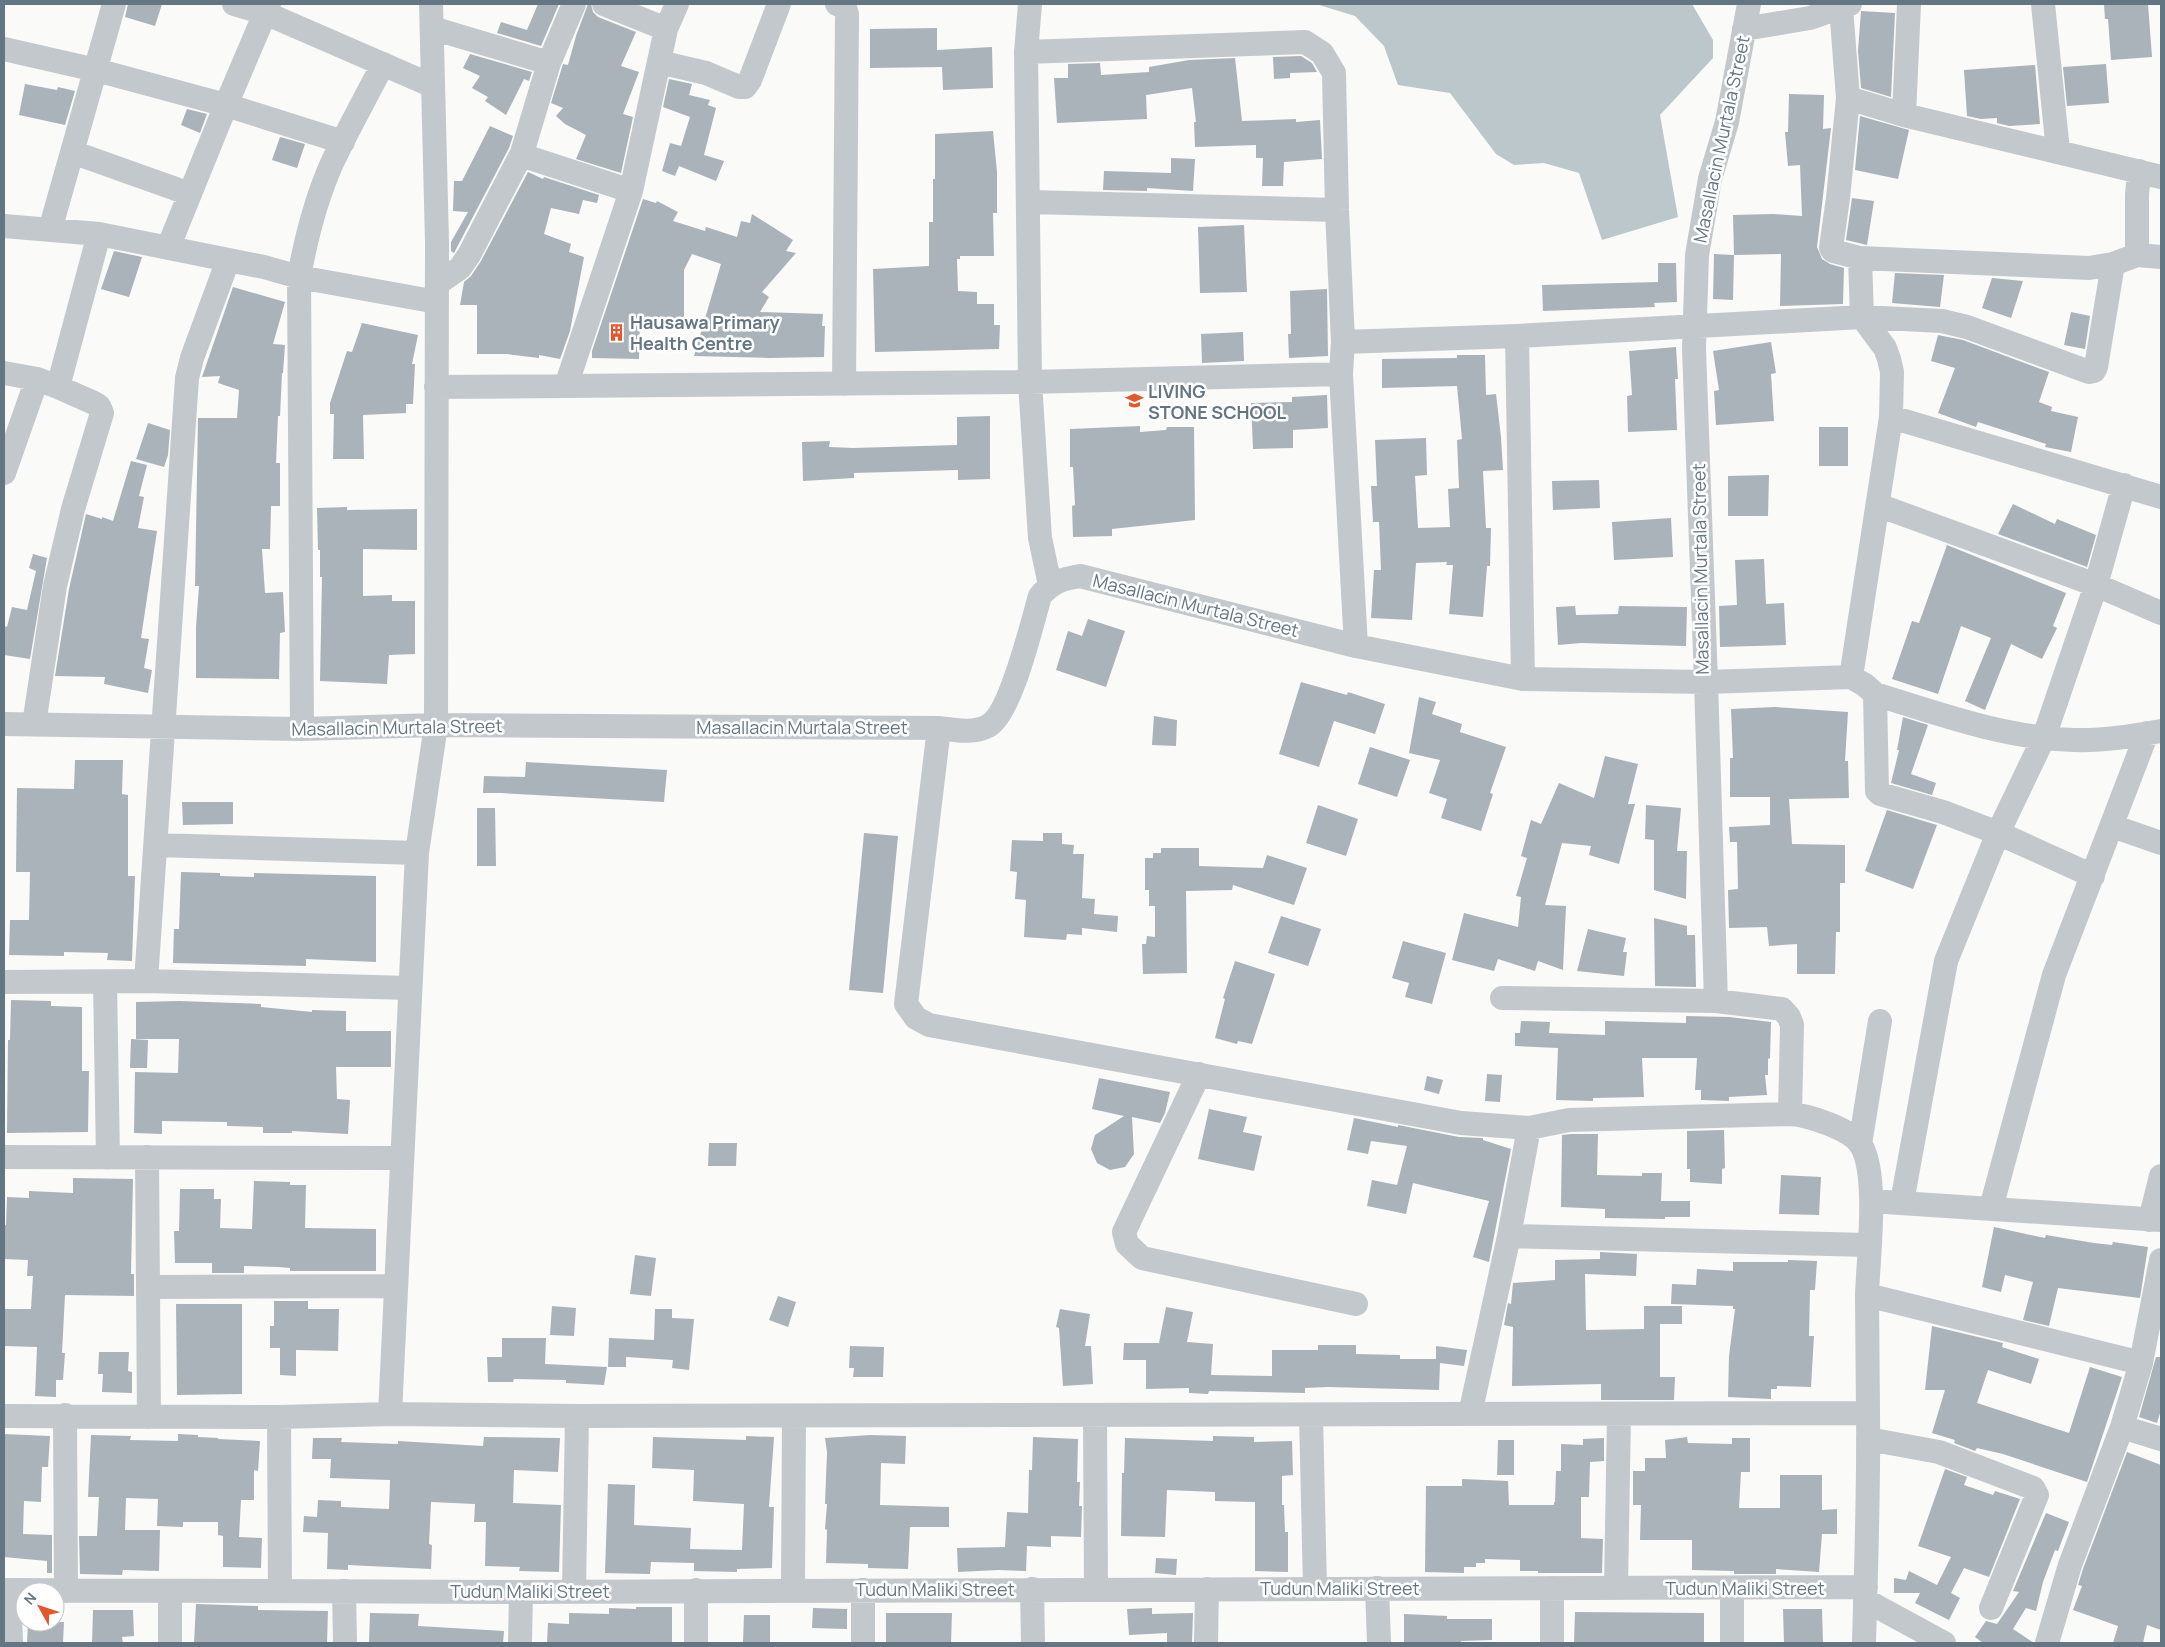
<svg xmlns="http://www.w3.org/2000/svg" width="2165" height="1647" font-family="Manrope,sans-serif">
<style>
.water{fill:#bbc7cb}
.building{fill:#aab3b9}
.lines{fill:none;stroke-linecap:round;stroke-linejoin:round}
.minor{stroke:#c3c8cc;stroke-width:24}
.labels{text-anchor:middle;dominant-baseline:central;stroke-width:5;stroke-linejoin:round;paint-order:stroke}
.street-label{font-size:18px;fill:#657683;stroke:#fff}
.poi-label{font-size:18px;font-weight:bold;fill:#657683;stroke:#fff;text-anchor:start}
</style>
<rect width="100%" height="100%" fill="#fafaf8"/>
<path class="water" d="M1316,4H1692L1713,40V58L1660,115L1678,217L1602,240L1579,173L1544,163L1514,165L1496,154L1450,93L1398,85L1384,46L1355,16Z"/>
<path class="building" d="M128,4H162L155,26L125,17Z
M538,4H559L541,46L497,33L501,22L527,30Z
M588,4H591L593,12L598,17L636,32L621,66L639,72L623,114L633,117L621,173L576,159L586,135L565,124L556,116L563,108L551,103L563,64L568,65L576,36Z
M2104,4H2148L2152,57L2111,60L2108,19H2105Z
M1861,11L1895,13L1891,97L1861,88L1858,51Z
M937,28V50L992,47L993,88L943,90L942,67L870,68V29Z
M470,54L532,72L529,81L524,79L506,115L485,101L488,97L472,88L480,76L463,68Z
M1301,56L1312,63L1317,72L1290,73V78L1274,79L1273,57Z
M1235,58L1242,121L1296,119V122L1320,120L1322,159L1284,162L1283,186H1262L1263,158H1256V145L1195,147L1194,122H1196L1192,88L1146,95L1147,119L1057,123L1054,78H1068V64L1100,63L1101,75L1149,72V67L1189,60Z
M2106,64L2109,103L2067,106L2063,67Z
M2035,65L2040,124L2009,126L1997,123V118L1981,119L1967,116L1964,70Z
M669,79L692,84L689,95L710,100L708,105L716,108L704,155L724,161L716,181L679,166L675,176L662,171L670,143L681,146L690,117L663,107Z
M25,84L57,90L58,87L75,91L65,125L19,115Z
M1789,94L1824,95L1823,129L1831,128L1817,247L1822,259L1830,264L1844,268L1843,304L1780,306L1781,254L1734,255L1733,215L1773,214L1802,216L1800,165L1788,166L1785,132H1788Z
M187,109L207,114L200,133L181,125Z
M1860,116L1909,130L1898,179L1855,170Z
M490,126L513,136L509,148L454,253L451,251V242L468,212L453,211L454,181H462Z
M993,131L997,172V213H993L994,256H960V259H957L958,291L977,292V304H994V325H1000L999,349L875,352L873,269L929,266V222H933V179H935V134Z
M280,137L305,144L297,168L272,160Z
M1171,158L1195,159L1193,191L1147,188V191L1103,190L1104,171L1171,173Z
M528,172L543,179L544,177L599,195L597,203L583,200L579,214L551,208L544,234L571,244L569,252L584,257L570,331L560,359L539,355V358L507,354H477V305H460L464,282L471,276L481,261Z
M1852,198L1874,201L1867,245L1846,240Z
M643,199L656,203L657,201L678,212L673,221L705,231L706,227L737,237L741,221L750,223L752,214L793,240L786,251L796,253L762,292L769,297L760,312L823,314L822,326H825L824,357L769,358L694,356L721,264L692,254L684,270V320H640L639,359L592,358V351Z
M1244,225L1247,292L1200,293L1198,227Z
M114,251L142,257L129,297L101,289Z
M1714,254L1734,255L1733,300L1713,299Z
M1658,263H1676L1677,302L1654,303L1655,307L1543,311L1542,285L1658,282Z
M1895,273L1944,275L1940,307L1892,303Z
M1992,278L2023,281L2011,318L1982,308Z
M233,287L285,302L273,344L285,345L283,373H282L280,416H278L276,463H280V506H271L270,549H262L265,593L283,592L285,632L280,633L279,679L196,678V627L199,586H195L198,418H237L239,390L218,383L220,376L202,377Z
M1327,289L1328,356L1289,358L1288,334H1291L1290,291Z
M2071,312L2090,316L2085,349L2064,345Z
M362,323L418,335L412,364H415L413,404H406V413L363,415L364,459H333L334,414H330V403L347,351L352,352Z
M1243,332L1244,361L1202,363L1201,334Z
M1938,335L1963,340L2049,372L2039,402L2052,407L2051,411L2078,417L2071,452L2045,447L2046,444L1978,422L1976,427L1938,413L1955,368L1931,361Z
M1771,342L1776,373L1771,374L1774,421L1716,425L1714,391L1719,390L1713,351Z
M1676,347L1678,379H1675L1677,430L1628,432L1627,396L1632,395L1629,351Z
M1457,355H1485L1486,395L1496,394L1501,437L1503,470L1483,471L1486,528H1491L1490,566H1487L1483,617L1449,614L1453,565H1446L1447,562L1416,563L1412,620L1371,618L1374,570H1381L1379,522H1373L1371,486H1377L1375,440L1426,438L1427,475L1415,476L1418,528L1450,527L1448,489L1459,488L1457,440L1462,439L1457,386L1382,388V359L1457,358Z
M1327,395L1328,428L1293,430V448L1253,449L1251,403L1292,402V397Z
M990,416V479L958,480V470L854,473V478L803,481L802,442L830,441L829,447L853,448L957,445V417Z
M148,423L170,430L168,455L164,467L136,459Z
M1140,426V432L1166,430L1167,427H1194L1195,520L1112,529V536L1073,537L1072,506L1075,505L1073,467H1070V429Z
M1819,427H1848V466H1819Z
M131,461L147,465L139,496L144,497L138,528L157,531L141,638L149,639L144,668L152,670L148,693L104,684L105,677L55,676L69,589L86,514L102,519V517L113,521Z
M1769,475L1768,516H1728V476Z
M1599,480L1600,508L1553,510L1552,481Z
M2013,504L2055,524L2057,519L2096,535L2087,567L1998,534Z
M347,507V510L417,509V550L363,549V596L392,595V601H415V654L389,655L387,684L320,681L322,577H320V550H318L317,508Z
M1671,518L1673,557L1614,560L1612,522Z
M1947,545L2066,593L2053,626L2057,628L2042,659L2011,644L1985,710L1965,701L1991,638L1961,626L1938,694L1892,679L1912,621L1919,623Z
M33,554L47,558L30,659L4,655V626L7,627L12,607L27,610L36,571L29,568Z
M1764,559L1766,604L1784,603L1786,645L1720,647L1719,606L1737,605L1735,560Z
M1575,606L1576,615L1618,614L1619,606L1687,607L1686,646L1581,643L1558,645L1556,607Z
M1088,619L1125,631L1106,687L1056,670L1068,631L1082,636Z
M1301,682L1347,695L1348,692L1385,704L1375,734L1334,721L1319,767L1279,754Z
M1419,697L1436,702L1432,714L1462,724L1460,732L1506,747L1490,793L1493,794L1481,831L1441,818L1447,799L1429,793L1440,760L1409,753Z
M1775,707L1848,712L1845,761H1848L1849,798L1789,799L1792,844L1845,845V883H1840V932H1836L1835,974H1797V944L1769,946L1767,927L1729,928L1728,890L1738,889L1737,842H1730L1729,827L1770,825V797H1730V758H1733L1731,709Z
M1154,716L1177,720L1176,746L1152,745Z
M1903,717L1928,725L1911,774L1936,783L1932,795L1891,783L1899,750H1897Z
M1370,747L1410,760L1397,797L1358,784Z
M1605,756L1638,764L1628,804H1635L1619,864L1589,855L1591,846L1562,843L1545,905L1566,906L1563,970L1538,961L1535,971L1498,959L1494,971L1452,960L1464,913L1518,927L1521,897L1516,896L1527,858L1521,856L1531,820L1541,824L1559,783L1594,798Z
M75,760H123L122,794L128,795V876H135L132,961L107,960L108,953L64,952V956L9,955L10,920H29L30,872H16L17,788L74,789Z
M526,762L667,770L664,802L501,793H483L484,776L525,777Z
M182,802H233V824L183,825Z
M1318,805L1358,819L1346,856L1306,843Z
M1646,805L1681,808L1677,851H1687L1686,899L1654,890V840L1645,839Z
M477,808H495L496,866H477Z
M1887,810L1937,825L1913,889L1865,871Z
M864,833L898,836L883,993L849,990Z
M1043,833H1062V844L1074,845L1073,854H1084L1082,898L1095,899L1094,914L1118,916L1117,932L1082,928V935L1067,934L1066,940L1024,937L1026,900L1015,899L1017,872L1010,871L1012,840L1043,841Z
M1161,848H1199V866L1263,868L1267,855L1307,868L1294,905L1233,885L1232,890L1186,891L1187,973L1143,974L1142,944H1146L1147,936L1155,937V906H1149V890H1145V858H1153V853H1161Z
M181,872L220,873V876L254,877V873L376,876V962L306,959V966L173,963L174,929H179Z
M1281,916L1321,929L1308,966L1268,953Z
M1654,918L1687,926V935H1695L1696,987L1655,986Z
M1588,929L1626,938L1623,952H1627L1624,976L1577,971Z
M1403,941L1446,953L1432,1004L1405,997L1409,983L1392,978Z
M1235,961L1275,974L1252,1044L1238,1041L1237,1044L1215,1038L1225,999L1223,998Z
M11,1000L51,1001V1006L82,1007V1071H89L88,1132L7,1133L8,1040H10Z
M179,1001L261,1004V1007L312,1012V1010L346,1011V1031H391V1067H336L337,1099L350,1100L348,1134L292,1131V1133H263V1127L227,1126V1122L162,1121V1134L134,1133L135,1072L178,1073L179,1039H136V1002Z
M1686,1016L1729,1017L1771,1022L1770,1058L1768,1059V1075H1765L1767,1095L1729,1097V1101L1701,1100V1090H1695L1697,1058H1642L1644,1097L1593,1098V1101L1556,1100L1558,1048L1515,1046V1033H1520L1521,1021L1550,1022L1549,1033L1605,1035V1021L1686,1023Z
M131,1039L148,1040L147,1068H130Z
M1487,1074L1502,1075L1500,1102L1485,1101Z
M1427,1076L1443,1080L1439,1094L1424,1090Z
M1099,1078L1170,1092L1165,1113L1160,1123L1132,1117L1134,1154L1125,1167L1110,1170L1097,1163L1091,1149L1095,1135L1124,1116L1092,1109Z
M1209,1109L1247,1117L1243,1132L1262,1136L1254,1171L1198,1159Z
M1354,1118L1398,1127V1125L1459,1137L1483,1138V1140L1511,1149L1489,1262L1473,1257L1489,1201L1413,1183L1406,1214L1367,1206L1372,1180L1397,1185L1407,1146L1371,1141L1368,1154L1347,1150Z
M1724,1130L1725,1168L1722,1169V1184L1690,1182V1169H1687V1131Z
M1571,1134H1598L1597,1175L1642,1176V1173H1662L1661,1201H1690V1217H1665V1219L1605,1218V1209L1561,1207L1562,1135Z
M709,1143H737L736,1166H708Z
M1781,1175L1821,1177L1819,1215L1779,1214Z
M73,1178L133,1179L131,1274H134V1296L65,1295L62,1353H65L63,1380H56V1397L35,1396L37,1347L4,1346V1309H31L33,1276H27L28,1260L4,1259V1225H6L7,1197L29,1198V1191L73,1193Z
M254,1181L290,1182V1185H306L305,1228L376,1229V1271H290V1268L278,1267L244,1266V1273H212V1263H175L174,1231H179L180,1189H214V1199H221L220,1228L252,1229Z
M1994,1227L2045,1238L2046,1235L2094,1243L2112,1245L2113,1242L2148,1247L2140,1298L2058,1288L2049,1326L2023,1320L2033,1282L2005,1275L2001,1292L1982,1287Z
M1600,1252L1637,1254L1636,1276L1585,1274L1586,1330L1644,1329V1306H1682V1324H1660V1377H1675L1674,1400H1601V1384L1512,1386L1513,1327L1504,1325L1508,1303L1511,1304L1513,1283L1555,1280V1260L1600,1259Z
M635,1255L656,1258L651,1296L630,1294Z
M1788,1260L1817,1261L1815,1290H1810L1809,1336H1814L1811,1387L1777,1386V1389H1771V1399L1728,1397L1729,1356L1735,1309H1733V1306L1671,1304L1672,1284L1696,1285L1697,1269L1733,1271V1262H1788Z
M778,1296L796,1302L788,1327L769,1320Z
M274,1301H308V1309H339L338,1351L296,1350V1376L280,1375V1348H270V1326H274Z
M176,1304H242V1394L177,1395Z
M552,1306L576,1308L574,1336L550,1335Z
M1166,1307L1193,1312L1187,1342L1213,1344L1211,1375L1272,1376V1350H1318V1345H1356V1354L1400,1355V1359H1436V1346L1467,1350L1464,1366L1440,1363L1439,1390L1328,1387L1305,1388V1393L1209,1391L1208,1394L1189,1393V1388L1146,1389V1360H1123L1124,1343H1159Z
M655,1309H672V1318L694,1319L689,1370L672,1368L673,1360L626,1357V1367H608L609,1338L654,1340Z
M1060,1309L1090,1314L1085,1346H1091L1093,1384L1063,1386L1059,1328L1056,1327Z
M1932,1326L2003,1343L2002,1347L2039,1359L2031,1384L1988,1370L1977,1403L2069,1433L2090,1367L2122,1377L2087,1482L2003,1454L1977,1448L1975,1451L1954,1443L1955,1440L1932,1433L1945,1390H1925Z
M502,1338H546L545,1364L607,1367L604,1385L566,1383V1380L514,1379L513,1382H488L487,1357H502Z
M850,1346L884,1347L883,1377H853L854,1368H849Z
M99,1352H129L128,1371L132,1372V1393L102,1392L103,1374H98Z
M2156,1357H2161V1410L2157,1423L2139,1417Z
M4,1434L50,1436L48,1467H42L41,1502L24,1501L23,1534L52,1535V1573H47V1561L4,1557Z
M178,1434L198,1435V1437L218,1438V1439L260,1441L258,1471L254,1470V1500H241L239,1537L262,1538L261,1568L223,1567V1536L218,1535V1522H183V1527L157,1526L158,1499L126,1498L125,1530H160L159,1571L123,1570L122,1575L80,1574L79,1536H97L99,1497H88L91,1435L131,1436L130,1440L178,1441Z
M870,1435L906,1436L905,1464L881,1463L880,1505L949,1507V1527H910L908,1569L868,1568V1564L826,1563L827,1530L825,1529L827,1504H825L827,1452L825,1438Z
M746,1436L774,1437L769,1507H774L772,1568L737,1569V1572L694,1571V1563L651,1562L650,1574L605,1573L608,1484L635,1485L634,1525L691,1528L690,1549L742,1550L744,1504L693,1501L694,1470L652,1468L653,1437L746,1440Z
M1213,1436L1254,1437V1442L1292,1441L1293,1475L1282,1476V1505H1284L1285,1532H1288V1572L1255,1571V1502L1215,1501V1492L1167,1490L1165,1537L1121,1536L1122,1473H1124L1125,1438L1213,1441Z
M484,1437L560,1438L558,1472L514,1470L513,1503L561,1505L559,1572L519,1571L520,1567L485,1566L486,1522H474L475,1504L431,1502L429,1544L432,1545L431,1569L348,1565V1570L327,1569L328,1533L303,1532L304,1516L317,1517L318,1500L341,1501V1507L389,1509L390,1480L330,1478L331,1459H312L313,1438H342L341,1442L398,1444V1441L483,1446Z
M1033,1437L1078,1439L1077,1482H1080L1079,1506H1082L1081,1537L1051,1536V1547L1027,1546L1026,1571L998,1570L958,1572L957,1548L1005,1547L1007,1512L1028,1513L1029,1470H1032Z
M1687,1437L1688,1443L1732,1444V1438H1750V1472H1741L1739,1508H1780V1475H1822V1510L1837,1509V1534H1822L1819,1572L1776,1569V1574H1734V1571L1692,1570V1540H1640L1641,1505H1633V1471H1645V1458H1666L1665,1440Z
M1604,1438V1461L1590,1462L1589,1497H1581V1538L1603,1539L1602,1573H1538V1571H1520V1560L1485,1559V1563H1476V1567H1464V1573L1425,1572L1426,1486H1462V1479L1508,1481L1509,1505H1554V1502H1555L1556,1471H1561V1444L1583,1445V1439Z
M1498,1440H1514V1475H1497Z
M2127,1452L2161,1465V1630L2147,1625L2143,1643H2113L2118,1626L2073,1610L2082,1586L2078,1585L2083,1569Z
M1945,1469L1967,1477L1964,1485L1993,1495L1995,1491L2020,1499L1989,1577L1964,1568L1951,1593L1960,1598L1949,1620L1915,1603L1920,1593H1894V1578L1906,1580L1909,1571L1937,1585L1951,1557L1918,1546Z
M2046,1513L2069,1522L2058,1551L2055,1550L2043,1582L2036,1611L2026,1608L2013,1629L2034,1643H1983L1975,1637L1986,1621L1997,1624L2019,1592L2013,1591Z
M1156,1558L1177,1559L1176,1575L1155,1573Z
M196,1604L258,1606V1610L328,1611L327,1643H194Z
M636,1607H672V1643H547L548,1623L569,1624V1613L609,1614V1608L636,1609Z
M813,1608L847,1609V1629L812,1628Z
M1152,1608V1614L1193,1613L1192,1643H1167V1633L1129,1635L1127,1609Z
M1783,1609H1822L1823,1643H1784Z
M93,1610H133L134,1636L122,1637L123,1643H92Z
M1575,1612L1704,1613V1643H1574Z
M370,1613L419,1614L418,1626L504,1631L503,1643H369Z
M886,1613H952L951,1643H886Z
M1404,1614L1447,1616V1619H1492V1640L1461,1641V1643H1404Z
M744,1615H770V1643H743Z
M28,1622H64L63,1643H27Z"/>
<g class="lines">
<path class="minor" d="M234,4L265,13L433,86
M604,4L666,29
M837,4L845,8L847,14L844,384
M1030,4L1026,52L1030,382L1040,538L1050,585
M2043,4L2058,151
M1841,7L1848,98L1838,198L1831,248L1833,251L1860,258L2089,268L2113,264L2137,255L2161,257
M432,28L549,63L574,4
M1744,29L1810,18L1850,4
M4,49L96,70L226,105L269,4
M1026,52L1305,42L1322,53L1334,73L1337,210L1343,342L1341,374L1356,646
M659,62L706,73L739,87H745L750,80L779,4
M549,63L522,153L527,157L631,191
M1848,98L1904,115L2161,177
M1904,115L1909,4
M72,152L190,194
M1030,202L1337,210
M4,226L99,234L264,267L299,277L437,302
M50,230L114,4
M168,248L226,105L343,142
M2137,255V195L2139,171
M437,284L460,268L469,255L522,153
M1517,336L1523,679
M1343,342L1517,336L1862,317L1942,321L1967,327L2089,372L2094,371L2096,367L2113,264
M4,373L37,379L58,387L99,234
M566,386L631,191L666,29L677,4
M436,387L1030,382L1341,374
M1891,417L2161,497
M4,473L37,379
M1878,505L2096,585L2161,613
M1851,677L1891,417L1892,372L1889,359L1885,348L1862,317L1860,258
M1875,694L1877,791L1880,794L1943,812L1998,833L2093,876
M4,724L302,729L436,725L939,728C956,730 972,734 988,726C1011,714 1032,623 1040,596C1052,582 1062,579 1080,576L1356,646L1523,679L1706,682L1694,349L1697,255L1710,179L1727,122L1749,4
M34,724L55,586L73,509L102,413L99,406L94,403L58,387
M939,728L906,1004L916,1018L929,1025L1461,1123L1529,1128L1569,1120L1790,1114C1808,1115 1851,1129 1861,1145C1879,1175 1868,1259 1867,1295C1867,1334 1868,1373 1868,1413C1869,1489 1866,1566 1864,1643
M302,729L299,277C306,238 316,199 332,163C348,129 366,97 383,64
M2112,826L2161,843
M156,845L417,853
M146,981L187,378L192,358L228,260
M4,982L146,981L410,988
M105,982L108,1158
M1502,998L1716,1001L1782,1009L1789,1017L1792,1025L1790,1114
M1716,1001L1706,682L1851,677L1865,685L1875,694C1939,714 2005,738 2074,740C2104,741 2133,736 2161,731
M1199,1074L1124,1232L1127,1244L1142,1258L1356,1304
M1860,1144L1880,1021
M4,1157L402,1158
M147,1157L149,1417
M1885,1202L2161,1220
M1902,1202L1946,961L1998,833L2044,737L2096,585L2124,485
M1991,1208L2054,975L2147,733
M2150,1220L2161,1176
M1509,1236L1869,1245
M148,1287L395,1286
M1867,1295L2141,1363
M390,1414L417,853L436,725L437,242L431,4
M1470,1414L1509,1236L1529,1128
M65,1415L66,1591
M1095,1415L1096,1589
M1311,1415L1315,1588
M4,1416L279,1417L390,1414L577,1416L1868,1413
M279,1417L280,1591
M2122,1427L2161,1439
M1868,1439L1939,1452L2033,1488L2037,1495L1991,1608
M1377,1588L1379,1643
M1552,1588V1643
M1616,1588L1619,1414
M1032,1589L1033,1643
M4,1590L521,1592L1866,1587
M9,1590L11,1643
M574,1590L577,1416
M793,1590L794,1416
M170,1591V1643
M344,1591L345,1643
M1865,1600L1944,1643
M520,1643L521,1592
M696,1643V1590
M863,1643V1590
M1206,1643L1207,1589
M1732,1643V1588
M2047,1643L2070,1565L2122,1427L2141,1363L2161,1260"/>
</g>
<defs>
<symbol id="building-bare" viewBox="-9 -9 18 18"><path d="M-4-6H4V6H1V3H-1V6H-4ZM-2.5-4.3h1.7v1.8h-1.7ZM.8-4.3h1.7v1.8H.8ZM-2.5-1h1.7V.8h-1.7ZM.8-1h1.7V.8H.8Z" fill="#e4572e" stroke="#fff" stroke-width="2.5" paint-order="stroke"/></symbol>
<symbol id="school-bare" viewBox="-9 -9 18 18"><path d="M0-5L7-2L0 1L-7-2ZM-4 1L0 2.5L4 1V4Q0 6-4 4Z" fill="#e4572e" stroke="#fff" stroke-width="2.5" paint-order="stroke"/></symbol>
</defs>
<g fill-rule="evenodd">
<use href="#building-bare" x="604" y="320" width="25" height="25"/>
<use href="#school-bare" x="1122" y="388" width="25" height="25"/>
</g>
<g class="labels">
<g class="street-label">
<text transform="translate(1721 139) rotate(-78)">Masallacin Murtala Street</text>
<text transform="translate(1700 569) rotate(-91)">Masallacin Murtala Street</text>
<text transform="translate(1196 605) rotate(14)">Masallacin Murtala Street</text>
<text transform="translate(397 727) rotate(-1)">Masallacin Murtala Street</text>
<text x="802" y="727">Masallacin Murtala Street</text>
<text x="1340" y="1588">Tudun Maliki Street</text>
<text x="1745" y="1588">Tudun Maliki Street</text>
<text x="935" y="1589">Tudun Maliki Street</text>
<text x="530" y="1591">Tudun Maliki Street</text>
</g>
<g class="poi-label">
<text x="630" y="322">Hausawa Primary<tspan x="630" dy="21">Health Centre</tspan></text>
<text x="1148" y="391">LIVING<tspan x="1148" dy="21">STONE SCHOOL</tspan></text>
</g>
</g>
<rect width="2165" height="1647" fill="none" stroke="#657683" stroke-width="10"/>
<g transform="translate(40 1607) rotate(310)"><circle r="24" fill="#ffffff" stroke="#c1c8cd"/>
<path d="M0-4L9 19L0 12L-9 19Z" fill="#e4572e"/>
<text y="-8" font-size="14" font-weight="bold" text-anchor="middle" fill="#657683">N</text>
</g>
</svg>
